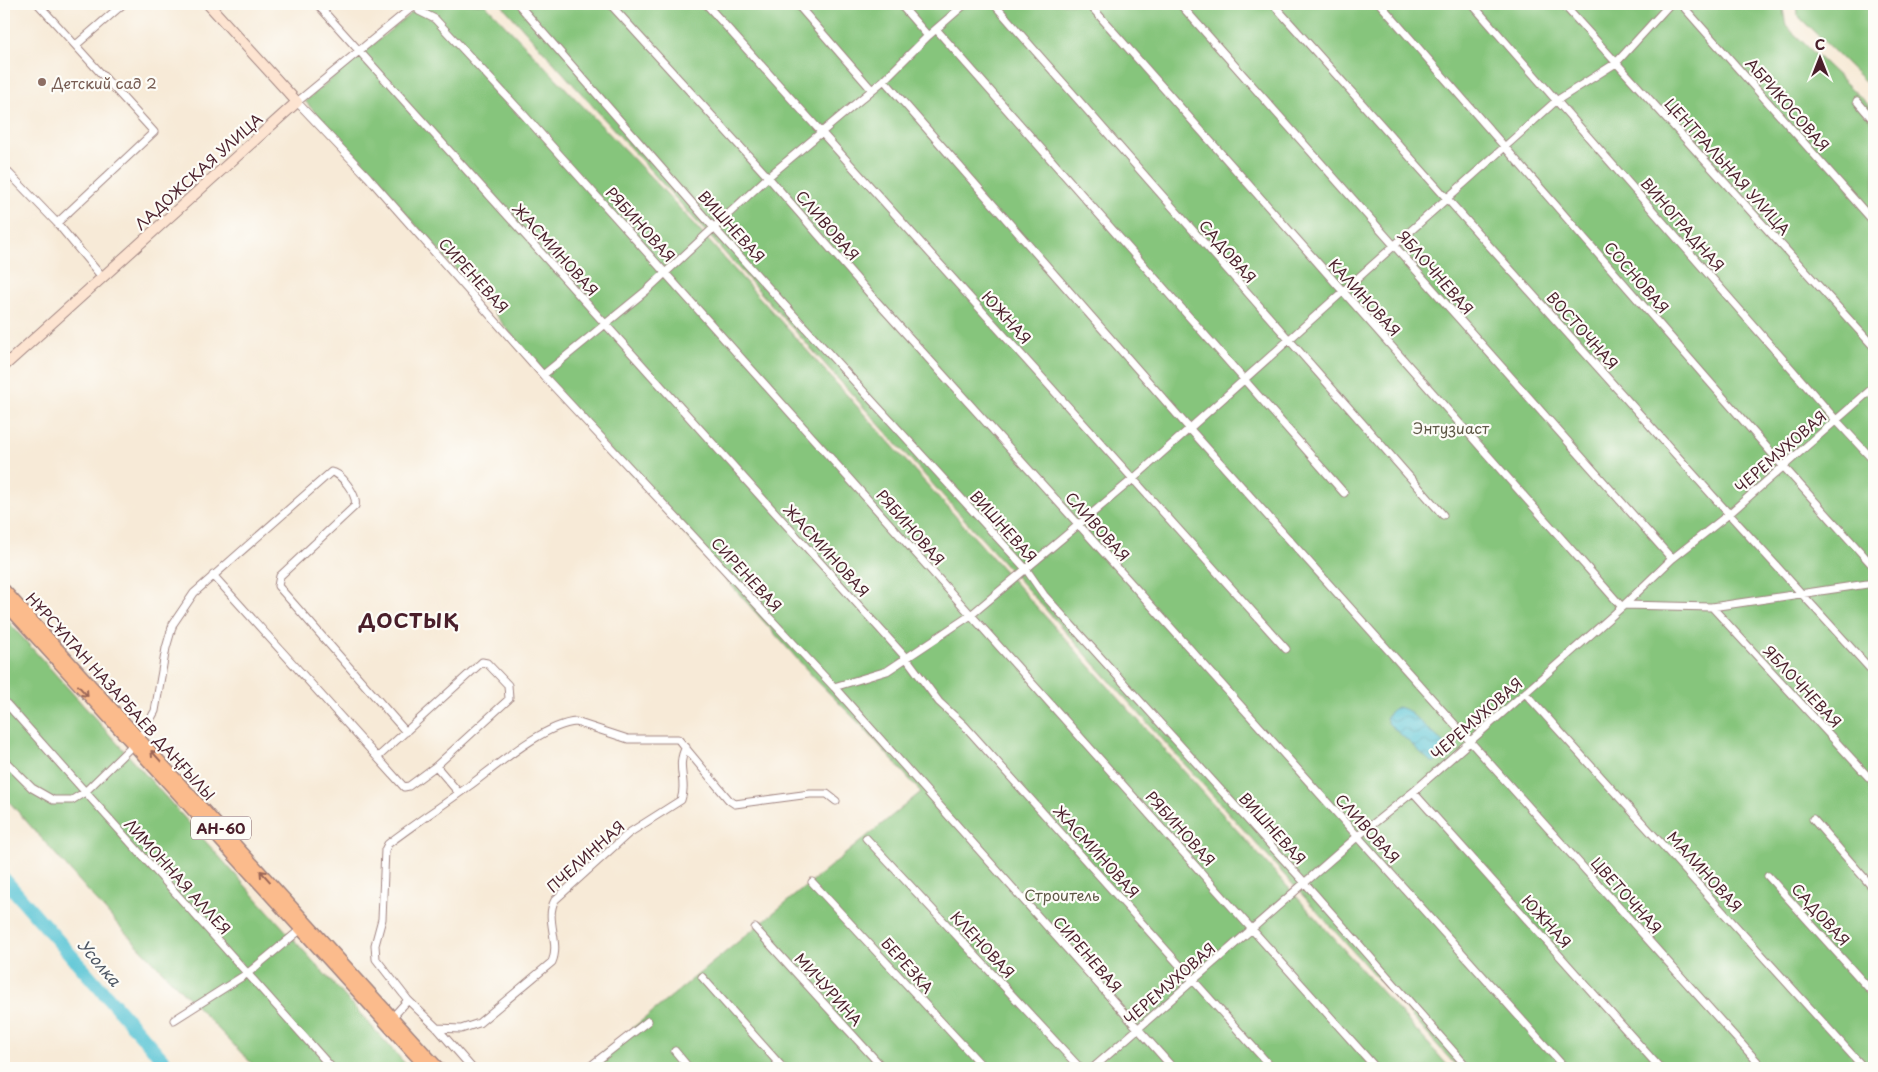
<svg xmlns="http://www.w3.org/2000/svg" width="1878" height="1072" font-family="'Playpen Sans',sans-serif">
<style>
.green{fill:#86c57c;stroke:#687254}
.water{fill:url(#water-waves);stroke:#527280}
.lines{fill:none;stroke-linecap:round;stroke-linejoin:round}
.river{stroke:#5ac5d5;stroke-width:14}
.street-casing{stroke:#a08481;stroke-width:9}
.secondary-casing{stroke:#a08481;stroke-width:12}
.primary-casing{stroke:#a08481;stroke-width:14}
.street{stroke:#fff;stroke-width:7}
.secondary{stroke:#fde4d1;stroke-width:10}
.primary{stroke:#fbbb8c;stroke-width:11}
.oneway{stroke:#9a6557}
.education-dot{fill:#8d6e63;stroke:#fdfcf7;stroke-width:2}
.labels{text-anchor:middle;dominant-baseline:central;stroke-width:4.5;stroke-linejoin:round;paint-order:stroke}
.shield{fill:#fdfcf7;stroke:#806168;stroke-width:1}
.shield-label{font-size:14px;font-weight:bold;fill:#4a1f2b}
.education-label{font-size:15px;fill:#785e54;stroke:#fdfcf7;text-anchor:start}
.street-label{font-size:15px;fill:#4a1f2b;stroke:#fdfcf7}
.park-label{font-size:15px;fill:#5f5947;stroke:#fdfcf7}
.water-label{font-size:16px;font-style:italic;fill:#505966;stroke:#fdfcf7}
.district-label{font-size:20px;font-weight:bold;letter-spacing:1px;fill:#4a1f2b;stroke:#fdfcf7}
</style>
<defs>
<pattern id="water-waves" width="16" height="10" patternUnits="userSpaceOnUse" patternTransform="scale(1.25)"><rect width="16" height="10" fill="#5ac5d5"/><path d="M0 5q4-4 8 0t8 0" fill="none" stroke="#4c9fad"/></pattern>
</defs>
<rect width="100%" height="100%" fill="#fdfcf7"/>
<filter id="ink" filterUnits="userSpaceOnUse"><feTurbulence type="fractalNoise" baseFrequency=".02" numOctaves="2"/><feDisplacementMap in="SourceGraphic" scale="10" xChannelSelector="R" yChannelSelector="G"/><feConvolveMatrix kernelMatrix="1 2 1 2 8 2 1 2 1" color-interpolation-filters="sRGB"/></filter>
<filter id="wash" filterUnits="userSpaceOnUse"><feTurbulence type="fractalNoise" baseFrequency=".0096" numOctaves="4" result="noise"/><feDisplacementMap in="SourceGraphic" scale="20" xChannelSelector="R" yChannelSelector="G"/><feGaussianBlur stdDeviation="1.12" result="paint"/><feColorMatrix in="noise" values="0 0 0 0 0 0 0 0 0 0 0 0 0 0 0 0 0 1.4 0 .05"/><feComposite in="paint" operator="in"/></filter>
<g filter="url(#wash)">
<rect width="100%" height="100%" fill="#f7ead7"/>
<path class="green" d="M422,4H485L664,191L1450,1068H584L921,792L861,725L817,681L543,375L492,310L305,101Z
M501,4H1782L1786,26L1874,110V1068H1458Z
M1796,4H1874V90L1797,15Z
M4,617L409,1068H256L121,928L4,796Z"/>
<path class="water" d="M1398,707L1407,710L1445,744L1448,750L1435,762H1431L1388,723L1386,718C1390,712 1392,709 1398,707Z"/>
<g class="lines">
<path class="river" d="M4,879L170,1068"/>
</g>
</g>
<g filter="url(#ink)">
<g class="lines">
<defs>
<path id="street" d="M317,4L907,659L939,702L964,725L1272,1068
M416,4L297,102L368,177L543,375L834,687L1173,1068
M518,4L714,228L1026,569L1044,595L1305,883L1468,1068
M610,4L768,177L870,294L1079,525L1565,1068
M706,4L1286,649
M797,4L872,90
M900,4L928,36
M994,4L1443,515
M1089,4L1622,607
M1180,4L1672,559
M1273,4L1729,514L1874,673
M1380,4L1783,466L1874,567
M1472,4L1836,420L1874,461
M1563,4L1874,347
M1681,4L1874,222
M419,11L435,19L524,115L1376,1068
M936,29L1344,493
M76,45L123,4
M884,80L1189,428L1763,1068
M1857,101L1874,121
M4,168L57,223L154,132L38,4
M57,223L102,277
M543,375L647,290L768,177L884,80L928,36L965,4
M213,575L404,787L409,786L436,766L509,699L508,685L487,663L482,662L378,757
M1624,605L1712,607L1874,583
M1712,607L1874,783
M834,687L887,671L971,615L1133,479L1556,101L1616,63L1670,4
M1525,693L1864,1068
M4,701L332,1068
M4,760L32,788L53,800H72L85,792L140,738L155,711L166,648L173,624L194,593L331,472C341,472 358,496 355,506L280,576L278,586L406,732
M436,766L459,793
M1413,792L1660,1068
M1813,819L1874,889
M866,838L1080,1068
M1768,876L1874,994
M812,882L984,1068
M755,928L883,1068
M702,977L783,1068
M174,1020L248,973L300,930
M390,1020L408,1000
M437,1028L461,1029L479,1023L552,962C561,942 544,919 555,900L629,833L681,800C688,781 675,767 686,747
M675,1051L689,1068
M472,1068L437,1028L408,1000L376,959L375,945L382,919L385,850L388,844C414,824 442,806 469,786C495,767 544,724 576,722L628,739H678L729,800L735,804L810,794H827L836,801
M588,1068L648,1021
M1093,1068L1358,836L1413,792L1622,607L1672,559L1729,514L1874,387"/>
<path id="secondary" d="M4,366L297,102L208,4"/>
<path id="primary" d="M4,590L438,1068
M4,602L427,1068"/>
</defs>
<use href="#street" class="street-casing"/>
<use href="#secondary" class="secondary-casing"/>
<use href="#primary" class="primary-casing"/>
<use href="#street" class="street"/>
<use href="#secondary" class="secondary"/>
<use href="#primary" class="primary"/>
</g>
<defs><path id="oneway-shaft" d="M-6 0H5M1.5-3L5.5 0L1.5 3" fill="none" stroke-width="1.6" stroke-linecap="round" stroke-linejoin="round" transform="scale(1.25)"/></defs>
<g class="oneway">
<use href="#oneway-shaft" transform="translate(83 691) rotate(48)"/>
<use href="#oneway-shaft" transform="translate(156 756) rotate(-132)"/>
<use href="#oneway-shaft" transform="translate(265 876) rotate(-132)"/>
</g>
</g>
<circle class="education-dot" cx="42" cy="82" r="5"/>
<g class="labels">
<rect class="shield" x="191" y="816.5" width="60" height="23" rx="4"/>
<g class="shield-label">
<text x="221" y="828">АН-60</text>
</g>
<g class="education-label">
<text x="52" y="82">Детский сад 2</text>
</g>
<g class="street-label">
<text transform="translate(1788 104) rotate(49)">АБРИКОСОВАЯ</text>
<text transform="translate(1728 166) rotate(48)">ЦЕНТРАЛЬНАЯ УЛИЦА</text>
<text transform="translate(198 171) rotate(-42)">ЛАДОЖСКАЯ УЛИЦА</text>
<text transform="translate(641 224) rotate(48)">РЯБИНОВАЯ</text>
<text transform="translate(1683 224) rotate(49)">ВИНОГРАДНАЯ</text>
<text transform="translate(828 225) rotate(49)">СЛИВОВАЯ</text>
<text transform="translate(732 226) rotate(48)">ВИШНЕВАЯ</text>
<text transform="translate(556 249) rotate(48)">ЖАСМИНОВАЯ</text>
<text transform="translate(1228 251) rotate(49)">САДОВАЯ</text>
<text transform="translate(1436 272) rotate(49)">ЯБЛОЧНЕВАЯ</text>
<text transform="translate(474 275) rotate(48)">СИРЕНЕВАЯ</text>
<text transform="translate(1637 277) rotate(49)">СОСНОВАЯ</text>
<text transform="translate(1365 297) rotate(48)">КАЛИНОВАЯ</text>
<text transform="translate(1007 317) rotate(48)">ЮЖНАЯ</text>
<text transform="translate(1583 330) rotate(48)">ВОСТОЧНАЯ</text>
<text transform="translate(1780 451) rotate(-41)">ЧЕРЕМУХОВАЯ</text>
<text transform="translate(1004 526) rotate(48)">ВИШНЕВАЯ</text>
<text transform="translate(1098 526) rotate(48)">СЛИВОВАЯ</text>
<text transform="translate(911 527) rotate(49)">РЯБИНОВАЯ</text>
<text transform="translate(827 550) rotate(48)">ЖАСМИНОВАЯ</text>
<text transform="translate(747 574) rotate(47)">СИРЕНЕВАЯ</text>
<text transform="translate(1803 686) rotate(47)">ЯБЛОЧНЕВАЯ</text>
<text transform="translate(121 696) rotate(48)">НҰРСҰЛТАН НАЗАРБАЕВ ДАҢҒЫЛЫ</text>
<text transform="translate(1476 718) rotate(-41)">ЧЕРЕМУХОВАЯ</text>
<text transform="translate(1181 828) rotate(48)">РЯБИНОВАЯ</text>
<text transform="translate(1273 828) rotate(48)">ВИШНЕВАЯ</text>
<text transform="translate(1368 828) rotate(48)">СЛИВОВАЯ</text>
<text transform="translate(1097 851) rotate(48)">ЖАСМИНОВАЯ</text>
<text transform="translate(585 856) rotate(-42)">ПЧЕЛИННАЯ</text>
<text transform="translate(1705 871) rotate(48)">МАЛИНОВАЯ</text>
<text transform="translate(178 876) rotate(48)">ЛИМОННАЯ АЛЛЕЯ</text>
<text transform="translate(1627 895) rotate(48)">ЦВЕТОЧНАЯ</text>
<text transform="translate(1821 914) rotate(48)">САДОВАЯ</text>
<text transform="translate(1547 921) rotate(48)">ЮЖНАЯ</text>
<text transform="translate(983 944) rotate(47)">КЛЕНОВАЯ</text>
<text transform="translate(1088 954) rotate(49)">СИРЕНЕВАЯ</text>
<text transform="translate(908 965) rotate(48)">БЕРЕЗКА</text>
<text transform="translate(1169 983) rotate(-41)">ЧЕРЕМУХОВАЯ</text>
<text transform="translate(829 989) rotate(48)">МИЧУРИНА</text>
</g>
<g class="park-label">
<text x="1451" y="427">Энтузиаст</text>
<text x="1062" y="894">Строитель</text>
</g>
<g class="water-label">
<text transform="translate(100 962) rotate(49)">Усолка</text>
</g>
<g class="district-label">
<text x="409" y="620">ДОСТЫҚ</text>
</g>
</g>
<rect width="1878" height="1072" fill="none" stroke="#fdfcf7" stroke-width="20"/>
<g transform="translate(1820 58)" stroke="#fdfcf7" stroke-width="4" paint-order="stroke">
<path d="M0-4L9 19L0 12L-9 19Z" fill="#4a1f2b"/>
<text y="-8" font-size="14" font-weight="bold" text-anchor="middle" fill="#4a1f2b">С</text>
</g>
</svg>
